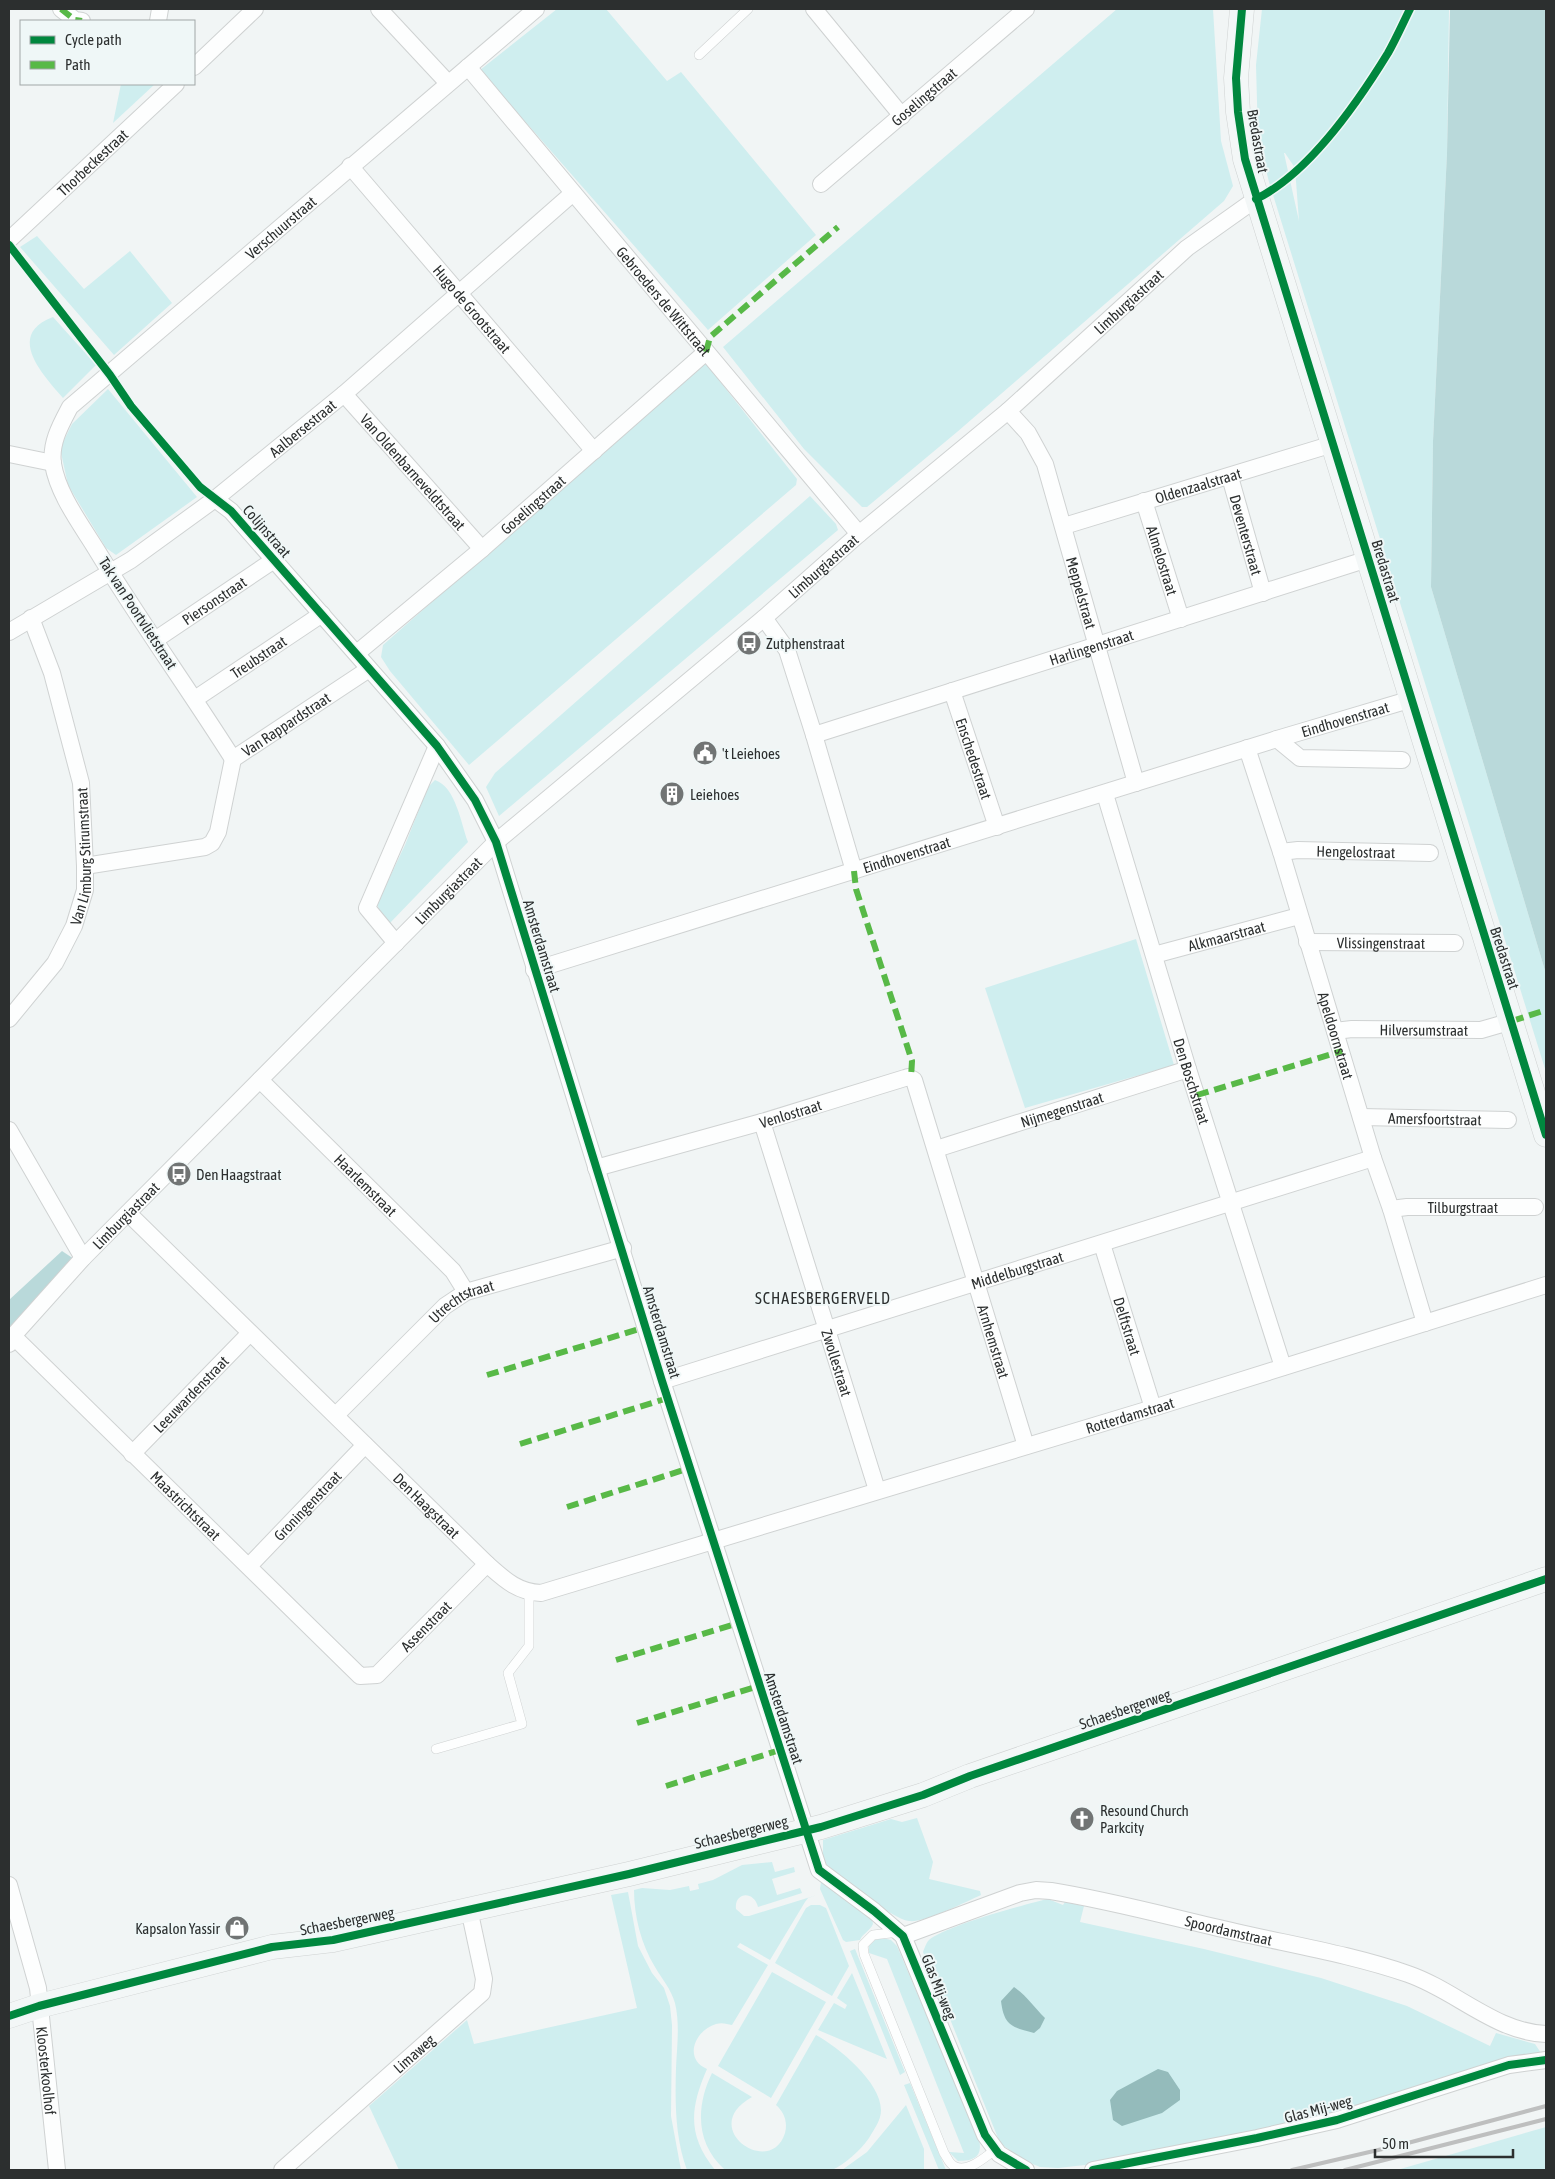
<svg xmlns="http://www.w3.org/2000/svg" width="1555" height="2179" font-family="'Asap Condensed',sans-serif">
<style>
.green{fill:#cfeeef;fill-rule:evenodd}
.forest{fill:#b9d9da}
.water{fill:#94bbbb}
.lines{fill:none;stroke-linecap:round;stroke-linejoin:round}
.lane-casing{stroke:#cfd2d2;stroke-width:10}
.street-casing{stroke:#cfd2d2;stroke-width:18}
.secondary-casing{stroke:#cfd2d2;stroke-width:25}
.lane{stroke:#fdfefe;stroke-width:9}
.street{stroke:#fdfefe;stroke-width:16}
.secondary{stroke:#f3f7f7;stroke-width:24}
.rail{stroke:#bebfbf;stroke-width:4}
.quiet{stroke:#58b947;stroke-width:6;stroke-dasharray:12 6;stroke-linecap:butt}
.cycleway-casing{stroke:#eff7f7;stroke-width:11}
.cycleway{stroke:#00873e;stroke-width:8}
.labels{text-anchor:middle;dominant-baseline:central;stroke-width:4;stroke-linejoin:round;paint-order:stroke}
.street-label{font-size:15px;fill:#2c2f2f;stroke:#eff7f7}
.poi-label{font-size:15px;fill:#2c2f2f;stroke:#eff7f7;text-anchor:start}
.neighbourhood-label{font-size:16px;letter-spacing:1px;fill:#2c2f2f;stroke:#eff7f7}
</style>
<rect width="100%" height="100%" fill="#f1f5f5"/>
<path class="green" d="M557,9H606L667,81L681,72L816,235L708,330L480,70Z
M1117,9H1213L1221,141L1233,186L1224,201L957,432L867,507H862L804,449L723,347Z
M1262,9H1449L1447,153L1433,441L1431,587L1546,974V1072L1269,182L1258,138L1256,65ZM1285,153L1295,168L1299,221L1284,153Z
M121,84H155L113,123Z
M37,236L84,289L130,251L172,303L114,355L20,247Z
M53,317L96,365L63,398C43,375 5,335 53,317Z
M702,364L707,365L797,479L796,485L469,765L390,671L381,657L383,645Z
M108,389L197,497L116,555L106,548L68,485L60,448L72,424Z
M810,496L836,524L838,530L499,816L486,787L495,773Z
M435,780C456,787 461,824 468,842L389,924L382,918L377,904L405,845L428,787Z
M1136,939L1174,1065L1025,1108L985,988Z
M917,1818L933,1862L929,1879L980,1891L981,1895C965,1902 925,1923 909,1921C891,1919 842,1877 826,1864L823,1858V1840L891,1819L902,1822Z
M772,1862L775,1872L794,1867L795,1872L772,1879L777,1895L800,1888L802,1893L758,1907C754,1890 734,1892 736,1909L744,1916H749L817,1895L808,1898L805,1902L770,1960L740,1943L737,1947L768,1965L732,2025C727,2024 722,2022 716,2024C695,2030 683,2059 707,2069C690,2108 687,2135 715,2170H687C675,2138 675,2102 676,2068C677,2046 680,2024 675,2003C671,1989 662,1979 655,1967C641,1944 634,1916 634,1890L642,1888L670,1890L689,1886L690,1891L699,1889L698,1884L713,1880L742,1865Z
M821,1882L872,1918L873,1924C870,1931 862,1934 860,1940L846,1942L843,1940L820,1889Z
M628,1892L638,1946L652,1973L664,1988L670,2006L672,2025L671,2116L681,2170H399L369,2106L467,2020L474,2044L637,2008L611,1895Z
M1048,1899L1063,1905L1065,1902L1084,1906L1080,1922L1204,1949L1321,1978L1407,2006L1490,2046L1496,2033L1535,2044L1541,2053L1336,2113L1177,2147L1085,2165L1058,2168L1040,2167L1023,2160L1000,2143L923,1952C924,1949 926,1944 928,1941C941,1927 1026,1904 1048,1899Z
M811,1905H820L826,1908L849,1966L832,1996L775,1963L806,1908Z
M883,1938L891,1940L897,1946L979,2139C983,2157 974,2161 958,2161L949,2152L964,2153L887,1959L869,1953V1946L875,1940Z
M855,1949L905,2072L900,2075L850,1951Z
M772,1972L826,2002L771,2098L718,2066Z
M852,1973L887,2059L818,2030L834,2003L845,2009L847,2005L837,1998Z
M816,2035C838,2047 881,2082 881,2110C881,2121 874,2129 869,2138C861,2150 845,2164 832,2170C824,2172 813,2170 805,2170C778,2170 751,2170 725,2170C695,2143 696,2106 712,2073L752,2097C696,2128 771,2179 785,2133C788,2122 784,2112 776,2105Z
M910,2083L946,2170H939L904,2085Z
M906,2105L924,2149V2170H842L867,2152Z
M1546,2127V2170H1397Z"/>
<path class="forest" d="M1450,9H1546V974L1431,587L1433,441L1447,153Z
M62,1251L74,1259L9,1331V1300Z"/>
<path class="water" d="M1014,1987C1027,1996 1034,2007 1045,2018L1040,2028L1034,2033C1012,2027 1004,2026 1001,2001Z
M1158,2069L1168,2072L1180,2090V2100L1162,2113L1122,2126L1113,2120L1110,2100L1117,2091Z"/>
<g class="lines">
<defs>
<path id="lane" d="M699,55L748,9
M436,1749L522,1724L508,1673L529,1646V1593
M899,1932L873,1935L863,1945L864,1954L944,2153C947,2157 949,2164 954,2166C967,2174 985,2157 995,2150"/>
<g id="street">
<path d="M61,9L75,20L82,21"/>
<path d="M379,9L448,83"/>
<path d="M814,9L902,116"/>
<path d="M158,21L160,9"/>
<path d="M194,67L255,9"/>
<path id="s1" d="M468,67L859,534"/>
<path id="s2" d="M350,166L594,451"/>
<path id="s3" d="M821,184L1026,9"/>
<path id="s4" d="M9,240L176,84"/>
<path id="s5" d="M344,394L482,549"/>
<path id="s6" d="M1008,411L1028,433L1045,464L1136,783"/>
<path d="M9,454L53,463"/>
<path id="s7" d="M1230,477L1263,593"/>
<path d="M215,499L231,511L437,746L475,800L496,842L662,1381L819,1870L874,1911L903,1936L985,2135L999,2154L1026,2170"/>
<path id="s8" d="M1144,501L1181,619"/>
<path id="s9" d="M1064,526L1333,444"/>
<path d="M764,618L787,650L814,735L854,871"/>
<path id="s10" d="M9,632L131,560L215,499L344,394L573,193"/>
<path id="s11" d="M155,640L274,560"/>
<path id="s12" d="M357,653L482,549L706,352"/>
<path id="s13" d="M952,691L997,827"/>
<path id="s14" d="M195,699L322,614"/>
<path id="s15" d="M814,735L1368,559"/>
<path d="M1277,739L1300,758L1402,760"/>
<path id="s16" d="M1247,748L1281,852L1373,1158L1391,1209L1425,1323"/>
<path id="s17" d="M233,759C188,688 139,620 96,549C80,523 58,494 53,464C50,443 61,424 70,407L536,9"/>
<path id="s18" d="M1105,794L1188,1069L1283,1367"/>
<path id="s19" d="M1281,852L1298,850L1430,853"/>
<path id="s20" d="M85,866L205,847L212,843L218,832L233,759L369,669"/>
<path id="s21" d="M1307,942L1455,943"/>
<path d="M396,943L367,908L437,746"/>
<path id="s22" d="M1154,955L1299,916"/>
<path id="s23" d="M534,970L1277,739L1412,699"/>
<path id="s24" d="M9,1019L55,963L74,926L85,890V866L81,783L52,673L31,618"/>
<path id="s25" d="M1335,1031L1352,1029L1481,1030L1512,1021"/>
<path id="s26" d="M260,1080L453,1271L466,1292"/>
<path id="s27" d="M1361,1117L1508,1120"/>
<path id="s28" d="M762,1122L877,1490"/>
<path d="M9,1130L83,1258"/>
<path id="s29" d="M936,1149L1188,1069"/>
<path id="s30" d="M596,1168L762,1122L905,1078L908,1077L914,1080L1026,1446"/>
<path id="s31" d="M1391,1209L1407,1207H1535"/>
<path id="s32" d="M128,1213L487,1564C504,1579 517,1592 541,1593L1153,1408L1546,1285"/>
<path id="s33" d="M1102,1244L1153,1408"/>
<path id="s34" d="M13,1336L360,1676L377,1675L487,1564"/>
<path id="s35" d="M9,1344L13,1336L83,1258L496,842L764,618L859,534L1008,411L1187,248L1256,199"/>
<path id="s36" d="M662,1381L1373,1158"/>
<path id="s37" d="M336,1415L445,1306L466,1292L623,1248"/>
<path id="s38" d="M132,1454L249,1334"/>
<path id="s39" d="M249,1566L365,1445"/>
<path id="s40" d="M9,1885L38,1988L57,2170"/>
<path id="s41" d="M903,1936L1020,1893L1036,1890L1051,1891C1113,1901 1174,1918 1236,1932C1293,1945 1353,1955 1408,1974C1455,1990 1495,2032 1546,2034"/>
<path id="s42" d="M282,2170L482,1993L484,1979L469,1909"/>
<path d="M1093,2170L1257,2138L1337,2120L1509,2065L1546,2060"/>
</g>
<path id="secondary" d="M1242,9L1236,78L1238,112L1245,159L1546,1135
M9,2016L39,2006L272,1947L333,1940L629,1874L821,1827L923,1795L970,1776L1546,1579"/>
</defs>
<use href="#lane" class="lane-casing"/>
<use href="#street" class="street-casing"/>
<use href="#secondary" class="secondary-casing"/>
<use href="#lane" class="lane"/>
<use href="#street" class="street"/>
<use href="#secondary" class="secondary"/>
<path class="rail" d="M1292,2170L1404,2144L1546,2106
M1345,2170L1546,2119"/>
<path class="quiet" d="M61,9L75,20L82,21
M706,352L710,337L838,227
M854,871L856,889L912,1061L911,1078
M1512,1021L1546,1010
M1197,1095L1342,1051
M487,1375L646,1327
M520,1444L668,1398
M567,1507L690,1468
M616,1660L739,1623
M637,1723L759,1686
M666,1786L780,1750"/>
<defs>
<path id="cycleway" d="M1242,9L1236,78L1238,112L1245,159L1546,1135
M1256,199C1308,174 1358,102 1388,53C1396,39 1403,23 1410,9
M9,245L110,375L131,406L200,487L231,511L437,746L475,800L496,842L662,1381L819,1870L874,1911L903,1936L985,2135L999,2154L1026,2170
M9,2016L39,2006L272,1947L333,1940L629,1874L821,1827L923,1795L970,1776L1546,1579
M1093,2170L1257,2138L1337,2120L1509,2065L1546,2060"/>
</defs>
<use href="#cycleway" class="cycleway-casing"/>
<use href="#cycleway" class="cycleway"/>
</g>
<defs>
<symbol id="bus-disc" viewBox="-11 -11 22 22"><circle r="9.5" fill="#717474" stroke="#eff7f7"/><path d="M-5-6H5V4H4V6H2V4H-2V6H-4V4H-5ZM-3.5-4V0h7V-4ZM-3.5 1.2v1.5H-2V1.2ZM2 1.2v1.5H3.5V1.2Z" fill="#fff"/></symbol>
<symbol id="civic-disc" viewBox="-11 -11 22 22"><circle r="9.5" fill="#717474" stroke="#eff7f7"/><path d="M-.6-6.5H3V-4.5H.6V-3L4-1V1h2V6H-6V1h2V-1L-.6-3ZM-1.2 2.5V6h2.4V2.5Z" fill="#fff"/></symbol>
<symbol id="building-disc" viewBox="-11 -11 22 22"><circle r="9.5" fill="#717474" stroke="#eff7f7"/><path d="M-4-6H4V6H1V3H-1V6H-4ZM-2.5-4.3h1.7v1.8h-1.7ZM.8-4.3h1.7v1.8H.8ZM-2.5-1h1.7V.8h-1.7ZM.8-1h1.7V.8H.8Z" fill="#fff"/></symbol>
<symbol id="church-disc" viewBox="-11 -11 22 22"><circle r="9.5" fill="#717474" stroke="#eff7f7"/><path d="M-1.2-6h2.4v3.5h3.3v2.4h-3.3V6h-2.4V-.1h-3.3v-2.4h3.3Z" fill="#fff"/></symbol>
<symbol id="shop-disc" viewBox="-11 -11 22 22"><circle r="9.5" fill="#717474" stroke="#eff7f7"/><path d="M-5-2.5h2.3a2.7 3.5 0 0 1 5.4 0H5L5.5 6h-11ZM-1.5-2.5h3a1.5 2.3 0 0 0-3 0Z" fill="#fff"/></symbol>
</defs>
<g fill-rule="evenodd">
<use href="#bus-disc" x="735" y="629" width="28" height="28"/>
<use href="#civic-disc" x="691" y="739" width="28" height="28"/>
<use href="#building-disc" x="658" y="780" width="28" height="28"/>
<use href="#bus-disc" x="165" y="1160" width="28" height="28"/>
<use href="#church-disc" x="1068" y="1805" width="28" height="28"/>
<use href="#shop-disc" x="223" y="1914" width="28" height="28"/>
</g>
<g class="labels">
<g class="street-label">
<text stroke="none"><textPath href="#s3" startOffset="135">Goselingstraat</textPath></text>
<text transform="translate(1258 141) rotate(80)">Bredastraat</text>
<text stroke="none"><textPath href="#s4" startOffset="114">Thorbeckestraat</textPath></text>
<text stroke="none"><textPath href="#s17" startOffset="684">Verschuurstraat</textPath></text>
<text stroke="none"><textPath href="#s1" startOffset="305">Gebroeders de Wittstraat</textPath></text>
<text stroke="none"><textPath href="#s35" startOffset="1532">Limburgiastraat</textPath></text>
<text stroke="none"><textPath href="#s2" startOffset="188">Hugo de Grootstraat</textPath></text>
<text stroke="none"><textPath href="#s10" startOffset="358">Aalbersestraat</textPath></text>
<text stroke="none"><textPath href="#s5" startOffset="104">Van Oldenbarneveldtstraat</textPath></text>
<text stroke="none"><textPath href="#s9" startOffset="140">Oldenzaalstraat</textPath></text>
<text stroke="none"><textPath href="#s12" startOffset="230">Goselingstraat</textPath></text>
<text transform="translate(267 531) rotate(49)">Colijnstraat</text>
<text stroke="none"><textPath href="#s7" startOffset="60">Deventerstraat</textPath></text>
<text stroke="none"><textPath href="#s8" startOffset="62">Almelostraat</textPath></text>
<text stroke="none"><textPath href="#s35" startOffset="1128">Limburgiastraat</textPath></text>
<text transform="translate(1386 571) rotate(73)">Bredastraat</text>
<text stroke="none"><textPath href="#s6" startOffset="199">Meppelstraat</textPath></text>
<text stroke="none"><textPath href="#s11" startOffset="71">Piersonstraat</textPath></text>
<text transform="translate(138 613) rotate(57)">Tak van Poortvlietstraat</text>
<text stroke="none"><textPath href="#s15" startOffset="291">Harlingenstraat</textPath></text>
<text stroke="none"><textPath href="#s14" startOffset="76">Treubstraat</textPath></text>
<text stroke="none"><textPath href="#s23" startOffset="849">Eindhovenstraat</textPath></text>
<text stroke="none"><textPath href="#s20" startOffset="280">Van Rappardstraat</textPath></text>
<text stroke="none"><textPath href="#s13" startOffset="71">Enschedestraat</textPath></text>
<text stroke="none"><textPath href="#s19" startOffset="75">Hengelostraat</textPath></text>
<text stroke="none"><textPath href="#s24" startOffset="185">Van Limburg Stirumstraat</textPath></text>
<text stroke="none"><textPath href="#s23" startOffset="390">Eindhovenstraat</textPath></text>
<text stroke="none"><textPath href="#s35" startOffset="632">Limburgiastraat</textPath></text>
<text stroke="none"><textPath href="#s22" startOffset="75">Alkmaarstraat</textPath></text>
<text stroke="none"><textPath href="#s21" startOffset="74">Vlissingenstraat</textPath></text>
<text transform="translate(542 946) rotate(73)">Amsterdamstraat</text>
<text transform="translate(1505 958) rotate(72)">Bredastraat</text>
<text stroke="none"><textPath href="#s25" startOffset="89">Hilversumstraat</textPath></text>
<text stroke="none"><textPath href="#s16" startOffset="301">Apeldoornstraat</textPath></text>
<text stroke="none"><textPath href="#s18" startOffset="300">Den Boschstraat</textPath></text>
<text stroke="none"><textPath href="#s29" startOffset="132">Nijmegenstraat</textPath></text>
<text stroke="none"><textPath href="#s30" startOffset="202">Venlostraat</textPath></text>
<text stroke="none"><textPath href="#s27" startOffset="74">Amersfoortstraat</textPath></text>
<text stroke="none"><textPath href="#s26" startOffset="149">Haarlemstraat</textPath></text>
<text stroke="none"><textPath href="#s31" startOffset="72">Tilburgstraat</textPath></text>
<text stroke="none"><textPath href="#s35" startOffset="174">Limburgiastraat</textPath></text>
<text stroke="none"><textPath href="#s36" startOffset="372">Middelburgstraat</textPath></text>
<text stroke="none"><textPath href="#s37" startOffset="171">Utrechtstraat</textPath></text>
<text stroke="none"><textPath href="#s33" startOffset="86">Delftstraat</textPath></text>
<text transform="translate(662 1332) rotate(73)">Amsterdamstraat</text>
<text stroke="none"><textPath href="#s30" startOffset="605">Arnhemstraat</textPath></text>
<text stroke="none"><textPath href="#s28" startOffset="252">Zwollestraat</textPath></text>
<text stroke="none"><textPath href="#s38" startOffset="84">Leeuwardenstraat</textPath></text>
<text stroke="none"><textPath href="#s32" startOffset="1180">Rotterdamstraat</textPath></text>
<text stroke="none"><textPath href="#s32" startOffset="418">Den Haagstraat</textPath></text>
<text stroke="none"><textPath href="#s34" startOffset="242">Maastrichtstraat</textPath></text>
<text stroke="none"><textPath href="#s39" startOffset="84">Groningenstraat</textPath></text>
<text stroke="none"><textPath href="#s34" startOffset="572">Assenstraat</textPath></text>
<text transform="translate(1125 1709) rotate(-19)">Schaesbergerweg</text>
<text transform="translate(784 1718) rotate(72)">Amsterdamstraat</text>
<text transform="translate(741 1832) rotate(-14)">Schaesbergerweg</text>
<text transform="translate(347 1921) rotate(-11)">Schaesbergerweg</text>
<text stroke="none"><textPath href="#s41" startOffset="338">Spoordamstraat</textPath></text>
<text transform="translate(939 1987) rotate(68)">Glas Mij-weg</text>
<text stroke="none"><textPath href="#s42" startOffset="176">Limaweg</textPath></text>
<text stroke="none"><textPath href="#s40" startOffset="190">Kloosterkoolhof</textPath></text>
<text transform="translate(1318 2109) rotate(-15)">Glas Mij-weg</text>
</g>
<g class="poi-label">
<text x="766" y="643">Zutphenstraat</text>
<text x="722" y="753">'t Leiehoes</text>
<text x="690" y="794">Leiehoes</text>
<text x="196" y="1174">Den Haagstraat</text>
<text x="1100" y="1810">Resound Church<tspan x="1100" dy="17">Parkcity</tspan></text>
<text x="220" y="1928" text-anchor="end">Kapsalon Yassir</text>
</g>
<g class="neighbourhood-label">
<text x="823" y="1298">SCHAESBERGERVELD</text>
</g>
</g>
<rect width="1555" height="2179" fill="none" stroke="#2c2f2f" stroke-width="20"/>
<rect x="20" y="20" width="175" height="65" fill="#eff7f7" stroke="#a1a7a7"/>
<rect x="30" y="36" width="25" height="8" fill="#00873e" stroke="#a1a7a7"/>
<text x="65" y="45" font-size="15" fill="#2c2f2f">Cycle path</text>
<rect x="30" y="61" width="25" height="8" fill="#58b947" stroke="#a1a7a7"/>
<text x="65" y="70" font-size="15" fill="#2c2f2f">Path</text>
<path d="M1375 2149v8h138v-8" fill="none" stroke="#2c2f2f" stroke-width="2.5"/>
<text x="1382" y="2149" font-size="15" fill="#2c2f2f" stroke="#eff7f7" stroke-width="4" paint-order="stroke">50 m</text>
</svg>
